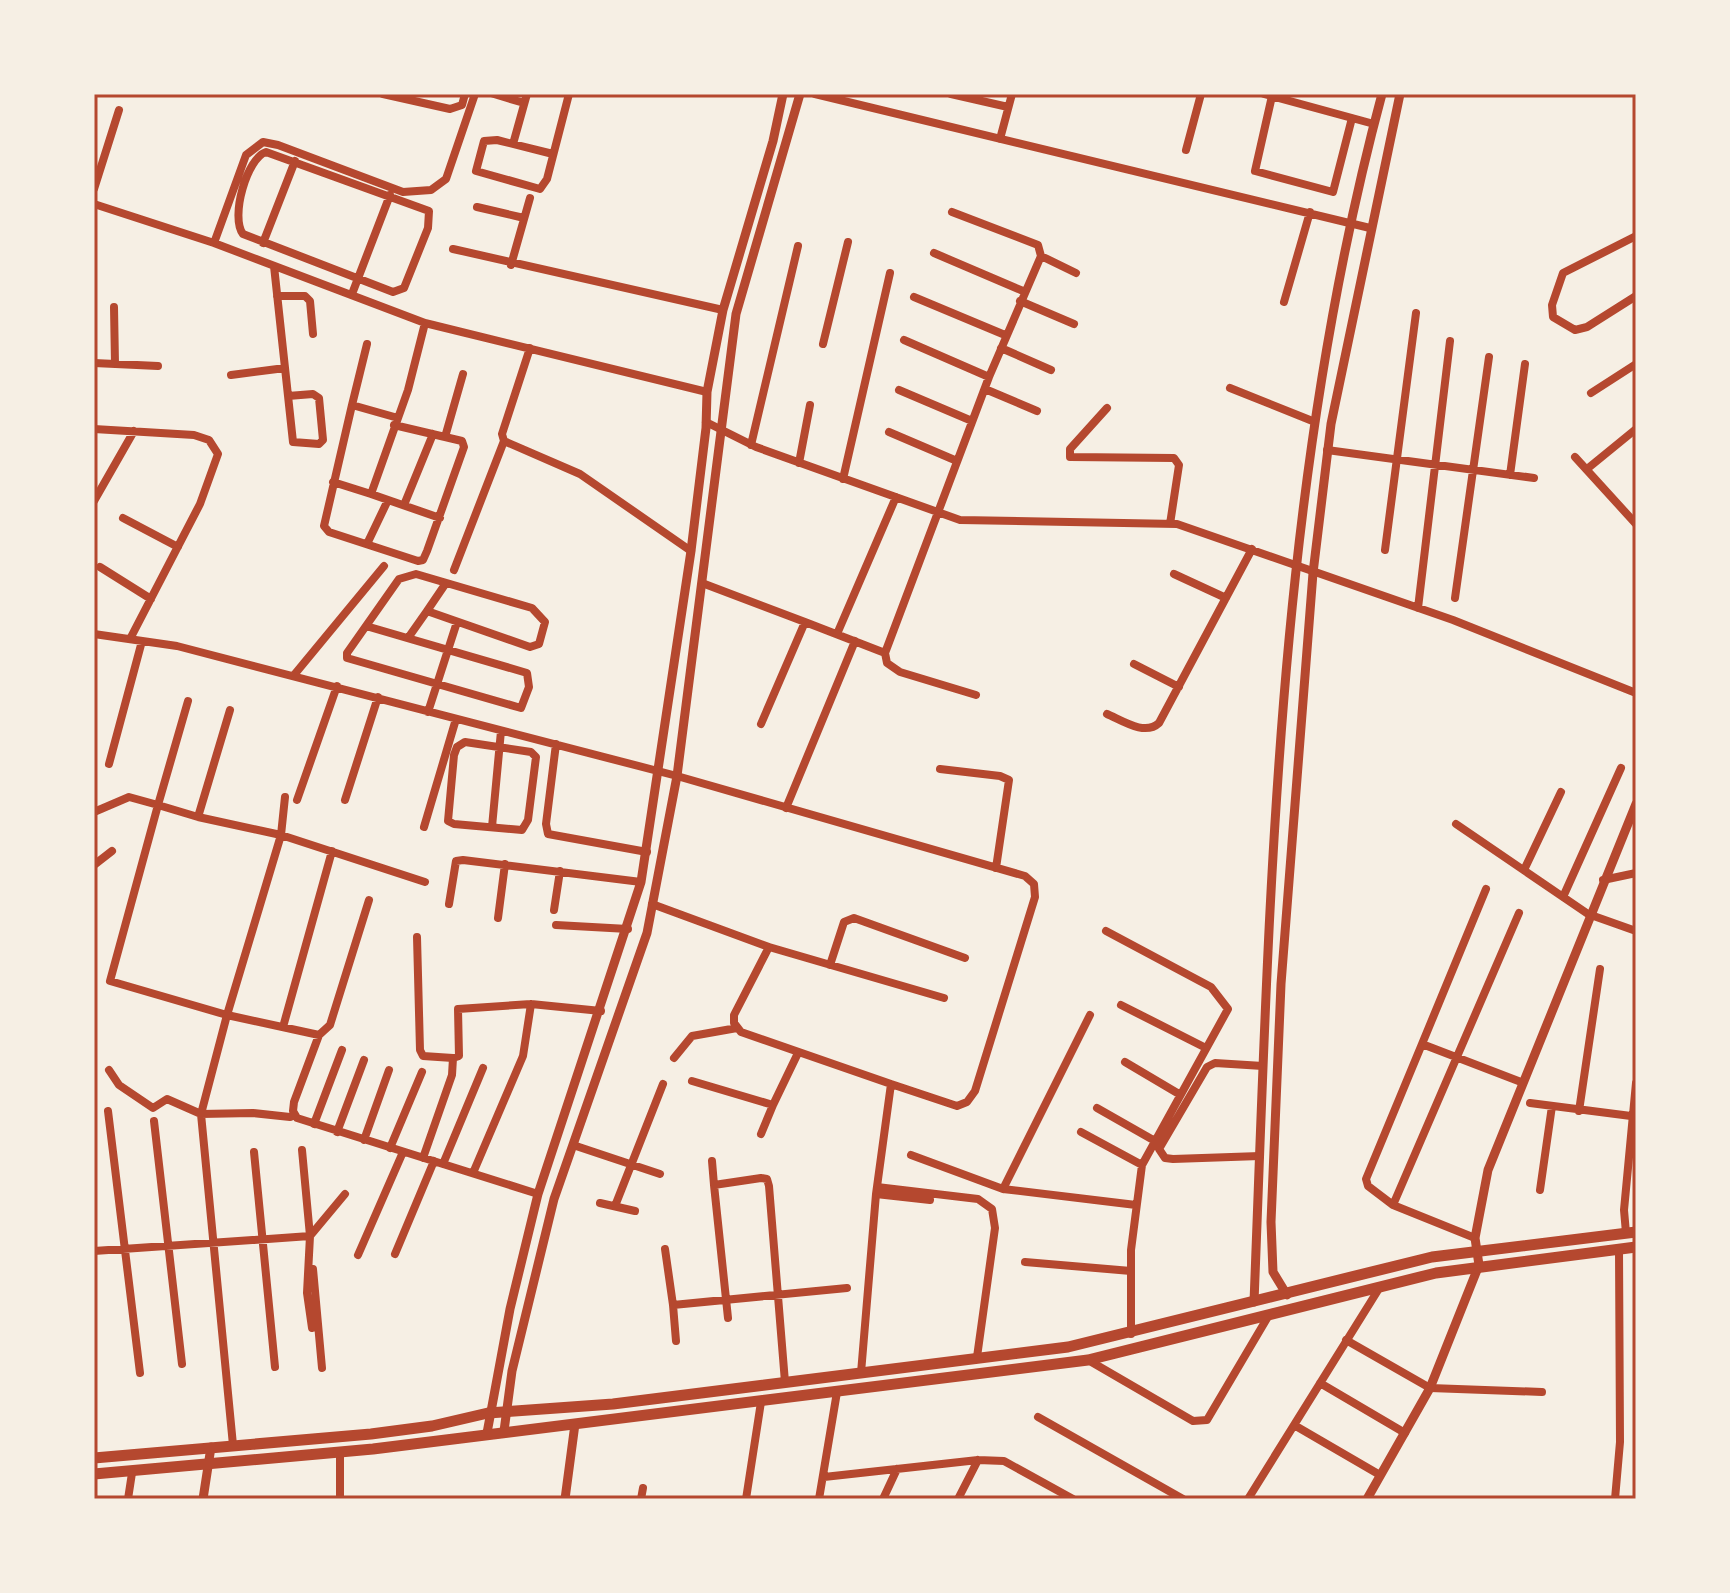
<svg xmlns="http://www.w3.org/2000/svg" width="1730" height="1593" font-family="'Public Sans',sans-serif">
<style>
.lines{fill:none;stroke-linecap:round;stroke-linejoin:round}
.minor{stroke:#b5482f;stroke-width:8}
.tertiary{stroke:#b5482f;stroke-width:9}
.secondary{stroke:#b5482f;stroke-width:11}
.neatline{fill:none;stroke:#b5482f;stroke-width:3}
</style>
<rect width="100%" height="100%" fill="#f6efe4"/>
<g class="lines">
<path class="minor" d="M383,94L450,109L462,105L465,94
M494,94L524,103
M815,94L1370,228
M951,94L1008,107
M1264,94L1374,124
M1272,96L1255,171L1333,192L1352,118
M1000,139L1012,94
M513,144L527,94
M1186,150L1201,94
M266,152L429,211L428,228L404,288L393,292L243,234C230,217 247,158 266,152Z
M553,154L497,140L484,141L476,171L540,189L547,179L569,94
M94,189L119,110
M94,204L214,243L425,323L707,392
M477,207L524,218
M1636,236L1563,273L1552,305L1553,317L1575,330L1587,327L1636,296
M214,243L246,155L263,142L278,145L403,192L431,190L446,179L475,94
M263,243L295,161
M453,249L723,310
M934,253L1023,291
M1041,256L1076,273
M511,265L530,198
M274,266L293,442L319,444L323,440L319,398L313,394L288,396
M352,294L390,195
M277,296H305L310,301L313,334
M914,297L1005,335
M1020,301L1074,324
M1284,302L1310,212
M114,307L115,364
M425,323L408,390L371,494L440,518
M904,340L989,377
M367,344L352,405L398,418
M823,344L848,242
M530,348L502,434L504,441L580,474L691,551
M1001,348L1051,370
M94,363L158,366
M231,375L285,368
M1230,388L1315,422
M985,389L1037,411
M899,390L972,421
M1591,393L1636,364
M352,405L324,526L329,532L418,561L423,560L427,551L464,447L462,441L394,425
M1107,408L1070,449V457L1174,458L1179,465L1170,524
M706,422L756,447L960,520L1177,524L1453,620L1636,693
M94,429L194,435L209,440L218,454L200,504L130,639
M889,432L957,461
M445,437L463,374
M751,445L798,246
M1327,450L1534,478
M1575,457L1636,524
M799,463L810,405
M1587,469L1636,429
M1510,475L1525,364
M843,479L890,273
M333,482L371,494
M94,501L134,431
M404,505L433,434
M123,518L178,547
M367,544L388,500
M1385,550L1416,313
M100,567L151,599
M454,570L504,441
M1174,574L1226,598
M702,583L805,622
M1455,598L1489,357
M1418,608L1450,341
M366,626L527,673L529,687L521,708L347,658V653L399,579L416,574L532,608L545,622L539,644L530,647L427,611L446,583
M94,634L177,646L677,776L1025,876L1034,884L1035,897L975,1091L967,1102L957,1106L891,1084L876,1194L861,1373
M837,634L896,497
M408,638L427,611
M885,653L887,663L900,672L976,695
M1134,664L1179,687
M294,675L384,566
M230,710L198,817L281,835L285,797
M428,712L457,622
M1107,714C1123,721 1145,736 1159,723L1252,549
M761,724L805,622L885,653L989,377L1041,256L1038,245L952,212
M465,742L531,752L536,757L528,820L522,830L454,824L448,821L454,755L457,747Z
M556,744L546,824L548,834L647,852
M109,764L142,641
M940,769L1000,776L1009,780L996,868
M297,800L337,686
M345,800L378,697
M786,808L855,641
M94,812L129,797L158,805L188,701
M198,817L158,805L110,981L227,1015L201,1114L233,1445
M1456,824L1588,914L1636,931
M424,827L456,719
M492,827L501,731
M94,865L112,851
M1524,870L1561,792
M1603,880L1636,873
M425,882L281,835L227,1015L319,1035L294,1102L293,1111L297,1118L538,1194
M1486,889L1422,1044L1521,1082
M1563,897L1621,768
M449,904L456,861L463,860L641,882
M652,904L769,947L734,1015V1023L741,1032L891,1084
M554,910L560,871
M498,918L505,864
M556,925L628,929
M1106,931L1211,987L1228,1009L1142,1165L1131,1250V1334
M417,937L420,1050L423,1056L453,1058L459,1056L458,1009L531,1004L601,1011
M769,947L944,998
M830,965L844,922L854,918L965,958
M1121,1005L1206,1048
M283,1027L332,851
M319,1035L330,1025L369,900
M674,1058L692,1036L737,1028
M1125,1062L1179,1094
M109,1070L119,1085L153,1108L167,1099L201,1114L253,1113L290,1117
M692,1081L773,1105L798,1053
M1530,1103L1631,1116
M1097,1108L1155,1141
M108,1111L140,1373
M1579,1111L1600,969
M154,1121L182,1364
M314,1124L342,1050
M337,1132L364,1060
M1081,1132L1142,1165
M761,1134L773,1105
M364,1140L389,1070
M573,1145L660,1174
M390,1148L422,1072
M254,1152L275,1367
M911,1155L1003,1189L1136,1205
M1260,1156L1173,1159L1165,1158L1159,1149L1207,1067L1215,1063L1263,1066
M423,1158L452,1075L453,1058
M712,1161L714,1185
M443,1164L483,1068
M473,1173L523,1056L531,1004
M877,1187L978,1199L992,1209L995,1228L977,1357
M1003,1189L1090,1015
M1540,1190L1552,1106
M876,1194L930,1200
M600,1203L635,1211
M1393,1205L1368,1186L1366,1179L1422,1044
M615,1206L663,1084
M1626,1233L1624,1210L1636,1083
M1475,1238L1393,1205L1519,913
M665,1249L673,1305L847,1288
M94,1251L310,1236L302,1150
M395,1254L434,1161
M358,1255L403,1152
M1025,1262L1131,1271
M313,1269L322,1368
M673,1305L676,1341
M728,1318L714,1185L761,1178L767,1179L769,1186L785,1382
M312,1328L307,1293L310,1236L345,1194
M1346,1340L1430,1388L1542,1392
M1088,1360L1193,1421L1207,1420L1269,1315
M1320,1383L1405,1433
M1038,1417L1183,1499
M1294,1425L1380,1475
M824,1477L978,1460L1004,1461L1073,1499
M128,1499L132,1473
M340,1499V1453
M641,1499L643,1488
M746,1499L761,1402
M819,1499L837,1392
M883,1499L897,1469
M958,1499L978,1460
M1248,1499L1380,1287
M1615,1499L1620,1442L1619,1250"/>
<path class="tertiary" d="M1287,1295L1273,1272L1271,1222L1281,984L1313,573L1331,424L1400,94
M1254,1302C1270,898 1276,487 1382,94
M504,1431L512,1371L554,1199L647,933L677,776L736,314L800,94
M487,1433L510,1309L538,1194L641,882L691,551L706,428L707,392L723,310L773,141L783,94
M203,1499L211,1447
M565,1499L575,1424
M1367,1499L1430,1388L1479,1265L1475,1238L1488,1170L1636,804"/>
<path class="secondary" d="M94,1458L371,1434L432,1426L488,1413L613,1404L1068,1347L1432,1257L1636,1232
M94,1474L373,1449L1088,1360L1436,1273L1636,1247"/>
</g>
<rect width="1730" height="1593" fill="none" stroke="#f6efe4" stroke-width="192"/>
<rect x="96" y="96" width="1538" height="1401" class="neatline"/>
</svg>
